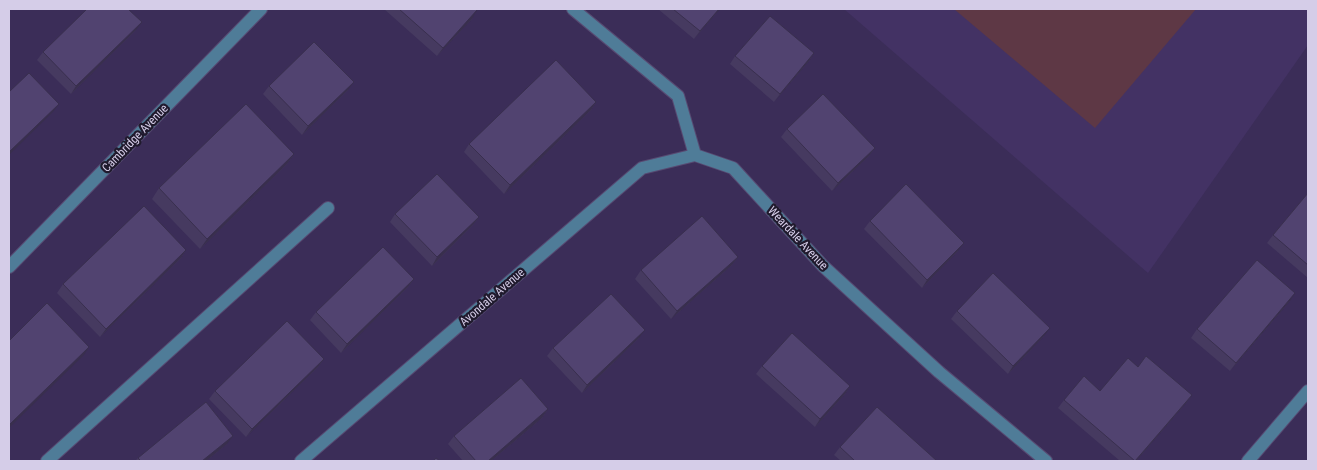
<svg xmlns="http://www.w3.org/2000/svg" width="1317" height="470" font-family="'Roboto Condensed',sans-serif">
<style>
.built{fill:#433264}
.pitch{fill:#5e3845}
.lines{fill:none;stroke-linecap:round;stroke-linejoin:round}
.minor-casing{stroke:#574a72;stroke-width:14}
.minor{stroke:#4f7c98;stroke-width:12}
.wall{fill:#463a60}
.shaded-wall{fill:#392f4e}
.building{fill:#514370;stroke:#392f4e}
.labels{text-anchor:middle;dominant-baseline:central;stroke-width:4.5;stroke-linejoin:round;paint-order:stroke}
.street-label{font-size:12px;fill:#d5cde8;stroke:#201a2d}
</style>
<rect width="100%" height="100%" fill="#3b2d58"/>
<path class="built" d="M844,9H1308V45L1148,273Z"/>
<path class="pitch" d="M954,9H1196L1095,128Z"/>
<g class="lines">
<defs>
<path id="minor" d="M573,9L678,96L695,155
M695,155L733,168L823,266L939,372L1046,461
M9,267L261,9
M47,461L328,208
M301,461L642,168L695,155
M1248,461L1308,391"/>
</defs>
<use href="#minor" class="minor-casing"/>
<use href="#minor" class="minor"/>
</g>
<path class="wall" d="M384,9H476L472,19L437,56Z
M658,9H720L694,39Z
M136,30L71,94L37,60L43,52Z
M814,53L809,61L774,102L730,64L735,56Z
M269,86L348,90L302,135L263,94Z
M596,102L591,110L504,194L464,152L469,144Z
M787,129L875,148L869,156L832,191L781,137Z
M294,154L287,164L200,249L152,199L159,188Z
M1308,193V278L1267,243L1273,235Z
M395,214L479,217L473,225L432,266L390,222Z
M870,221L958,251L922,288L864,229Z
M186,250L181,258L100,337L57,293L63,284Z
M738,257L732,265L671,319L635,279L641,270Z
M414,279L408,287L341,353L310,320L316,312Z
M1290,301L1230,371L1191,338L1197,329Z
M957,311L1044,336L1008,374L951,319Z
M639,338L582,393L547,356L553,348Z
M324,359L318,367L246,437L209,399L215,391Z
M762,366L850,386L845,394L815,427L756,374Z
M1100,391L1192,395L1186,403L1136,461H1120L1058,408L1064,400Z
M548,409L542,418L491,461H463L448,444L454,436Z
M227,444L206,461H135L138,458Z
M840,447L937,461H841L834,455Z"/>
<path class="shaded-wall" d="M719,9H720L694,39L700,31Z
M477,10L472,19L437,56L443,48Z
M142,22L136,30L71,94L76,86Z
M814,53L809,61L774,102L780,94Z
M354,82L348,90L302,135L308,126Z
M596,102L591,110L504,194L510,185Z
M59,104L53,112L9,155V152Z
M875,148L869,156L832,191L838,183Z
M294,154L287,164L200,249L207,239Z
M479,217L473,225L432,266L437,257Z
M964,243L958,251L922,288L927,280Z
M186,250L181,258L100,337L106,329Z
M738,257L732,265L671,319L677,311Z
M414,279L408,287L341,353L347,344Z
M1295,293L1290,301L1230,371L1236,363Z
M1050,328L1044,336L1008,374L1013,366Z
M645,330L639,338L582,393L587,385Z
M89,347L84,355L9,428V425Z
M324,359L318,367L246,437L252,429Z
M850,386L845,394L815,427L820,419Z
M1192,395L1186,403L1136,461H1135Z
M548,409L542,418L491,461H488Z
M233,436L227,444L206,461H202Z"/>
<path class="building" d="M87,9H128L142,22L76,86L43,52Z
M399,9H476L477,10L443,48Z
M673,9H719L700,31Z
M770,16L814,53L780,94L735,56Z
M314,42L354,82L308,126L269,86Z
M556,60L596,102L510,185L469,144Z
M29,73L59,104L9,152V92Z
M823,94L875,148L838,183L787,129Z
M246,104L294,154L207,239L159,188Z
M437,174L479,217L437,257L395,214Z
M906,184L964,243L927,280L870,221Z
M1308,193V265L1273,235Z
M144,206L186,250L106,329L63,284Z
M702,216L738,257L677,311L641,270Z
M383,247L414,279L347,344L316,312Z
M1257,260L1295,293L1236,363L1197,329Z
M993,273L1050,328L1013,366L957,311Z
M611,294L645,330L587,385L553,348Z
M47,303L89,347L9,425V341Z
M287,321L324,359L252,429L215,391Z
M792,333L850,386L820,419L762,366Z
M1146,356L1192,395L1135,461L1064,400L1084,376L1100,391L1128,358L1138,367Z
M521,378L548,409L488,461H476L454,436Z
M206,402L233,436L202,461H141L138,458Z
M877,407L937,461H855L840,447Z
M436,458L440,461H433Z"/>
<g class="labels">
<g class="street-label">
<text transform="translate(135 138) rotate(-46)">Cambridge Avenue</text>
<text transform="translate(798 238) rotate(47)">Weardale Avenue</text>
<text transform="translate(492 297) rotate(-41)">Avondale Avenue</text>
</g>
</g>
<rect width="1317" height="470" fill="none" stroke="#d5cde8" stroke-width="20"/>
</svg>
